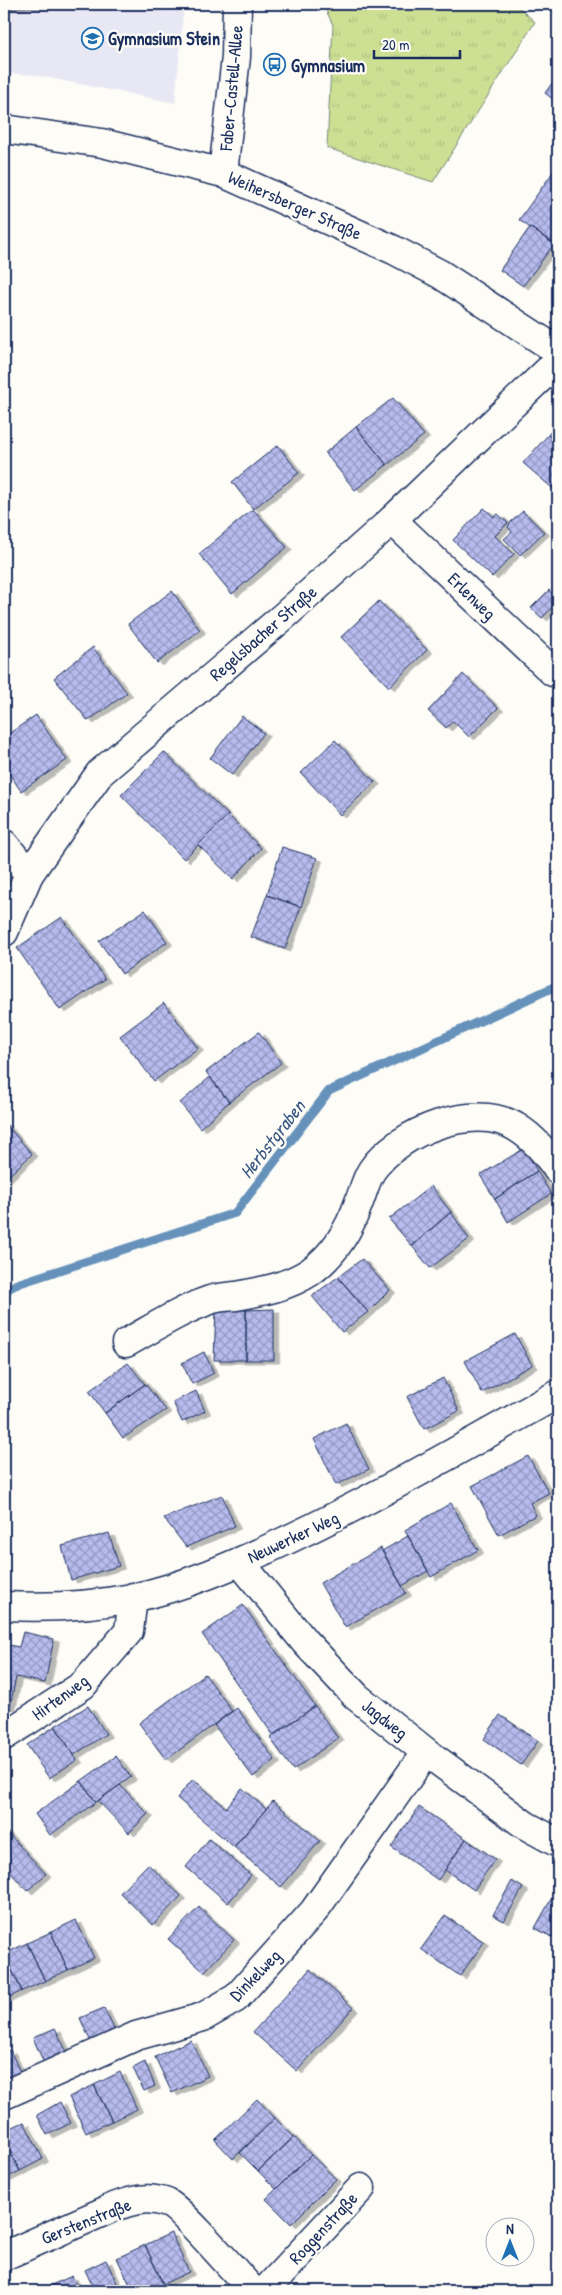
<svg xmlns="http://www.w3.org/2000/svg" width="562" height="2295" font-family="'Patrick Hand',sans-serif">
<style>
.built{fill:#e8e8f4}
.grass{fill:url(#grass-tufts);stroke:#748778}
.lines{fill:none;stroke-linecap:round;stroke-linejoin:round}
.stream{stroke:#6591ba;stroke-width:9}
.building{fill:url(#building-cross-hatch);stroke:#1b2f5e;filter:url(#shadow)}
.minor-casing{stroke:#1b2f5e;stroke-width:31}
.tertiary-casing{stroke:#1b2f5e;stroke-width:31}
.minor{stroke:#fdfcf7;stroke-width:28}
.tertiary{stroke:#fdfcf7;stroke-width:28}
.labels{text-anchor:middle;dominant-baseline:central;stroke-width:4.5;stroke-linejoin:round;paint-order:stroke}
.poi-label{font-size:18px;font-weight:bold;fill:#1b2f5e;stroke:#fdfcf7;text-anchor:start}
.street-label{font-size:18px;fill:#1b2f5e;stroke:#fdfcf7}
.water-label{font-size:19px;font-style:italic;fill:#3a5884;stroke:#fdfcf7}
</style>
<defs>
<pattern id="grass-tufts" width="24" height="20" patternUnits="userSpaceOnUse" patternTransform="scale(1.25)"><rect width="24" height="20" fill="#cddf93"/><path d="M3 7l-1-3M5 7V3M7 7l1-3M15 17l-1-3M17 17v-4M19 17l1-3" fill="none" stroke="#afc081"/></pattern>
<pattern id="building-cross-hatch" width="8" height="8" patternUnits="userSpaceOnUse" patternTransform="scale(1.25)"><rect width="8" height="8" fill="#b7bbed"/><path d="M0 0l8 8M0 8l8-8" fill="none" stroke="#9498c3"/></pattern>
<filter id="shadow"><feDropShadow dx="5.5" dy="3" stdDeviation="0" flood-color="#0004"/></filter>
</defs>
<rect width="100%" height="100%" fill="#fdfcf7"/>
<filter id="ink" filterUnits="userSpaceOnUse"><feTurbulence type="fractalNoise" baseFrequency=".02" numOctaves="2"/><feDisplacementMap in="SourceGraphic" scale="10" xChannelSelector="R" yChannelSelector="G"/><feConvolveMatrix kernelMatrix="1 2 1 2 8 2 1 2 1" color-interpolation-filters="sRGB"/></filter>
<g filter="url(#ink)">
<path class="built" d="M4,4H184L175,103L34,75L4,73Z"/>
<path class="grass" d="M323,4H515L535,22L433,182L327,148L333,25Z"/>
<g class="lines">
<path class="stream" d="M4,1291L17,1284L235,1213L329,1091L558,985"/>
</g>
<path class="building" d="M4,4H46L4,8Z
M558,75V103L545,93Z
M558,165V247L519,220Z
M530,227L554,244L523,286L500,270Z
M393,398L424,435L387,465L356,427Z
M558,423V444L548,435Z
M356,427L387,465L355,490L325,453Z
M548,435L558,444V493L523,463Z
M278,445L299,473L253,509L232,482Z
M484,508L494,517L498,514L508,523L495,536L514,554L492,577L453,540Z
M253,509L287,547L232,594L199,554Z
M523,511L544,532L520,555L504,539L512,532L508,527L511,522Z
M549,590L558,601L542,618L531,608Z
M172,591L200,630L157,663L128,624Z
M379,601L427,650L389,687L341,637Z
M93,647L127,693L88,721L54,678Z
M463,674L498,708L469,737L453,721L446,728L428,711Z
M36,715L67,760L21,791L4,766V737Z
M242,716L264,733L232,775L210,758Z
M335,740L375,782L340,815L301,773Z
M164,752L228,815L184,859L121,795Z
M228,815L261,848L233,879L198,845Z
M282,847L317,858L301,907L267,895Z
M267,895L301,907L285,949L251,937Z
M145,910L167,942L122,974L99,941Z
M62,917L105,979L60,1010L17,948Z
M164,1003L198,1048L154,1081L120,1036Z
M259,1032L281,1063L229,1102L206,1072Z
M210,1077L229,1102L200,1128L180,1103Z
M4,1122L32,1154L4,1180Z
M525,1148L537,1171L495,1199L480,1175Z
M537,1171L551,1194L508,1222L495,1199Z
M431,1186L451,1212L412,1246L389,1219Z
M451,1212L469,1239L430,1268L412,1246Z
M362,1259L390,1290L368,1312L338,1277Z
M338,1277L368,1312L342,1332L312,1296Z
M216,1309L246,1310V1360H214Z
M274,1309V1360H246V1310Z
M515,1334L532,1365L482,1393L465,1361Z
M204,1352L214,1373L192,1384L182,1363Z
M128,1363L145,1384L105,1413L89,1391Z
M443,1378L459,1411L424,1429L407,1397Z
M145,1384L166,1410L123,1438L105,1413Z
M196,1391L205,1411L182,1422L173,1402Z
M346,1423L369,1469L336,1485L314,1439Z
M528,1456L549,1493L530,1503L536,1515L499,1535L472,1486Z
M222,1495L235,1526L186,1547L164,1518Z
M451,1503L478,1550L431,1577L405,1530Z
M109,1533L119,1566L71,1580L62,1546Z
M408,1536L428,1571L402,1586L382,1551Z
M381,1548L406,1593L345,1627L320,1583Z
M243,1605L315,1706L273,1735L202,1634Z
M23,1632L54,1639L45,1683L16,1677L10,1707L4,1706V1644L19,1647Z
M205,1674L232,1711L166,1760L139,1723Z
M88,1706L106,1734L74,1755L55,1726Z
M315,1706L338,1738L293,1770L270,1738Z
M237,1708L275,1760L253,1777L214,1725Z
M500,1715L538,1741L521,1765L484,1739Z
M55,1726L77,1760L49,1778L27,1745Z
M116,1756L131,1777L96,1802L81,1781Z
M193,1779L226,1808L242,1788L266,1809L234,1847L177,1798Z
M81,1781L96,1802L50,1835L35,1814Z
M120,1785L148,1814L129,1833L98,1801Z
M273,1801L320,1841L281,1887L234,1847Z
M419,1807L466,1839L438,1880L391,1847Z
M4,1829L46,1874L27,1891L4,1865Z
M209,1839L251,1875L228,1903L186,1867Z
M466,1839L495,1859L474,1890L445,1870Z
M148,1864L181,1896L153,1925L120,1893Z
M512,1881L523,1888L504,1921L493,1915Z
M554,1894L558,1896V1940L535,1928Z
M199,1907L234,1940L204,1972L168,1939Z
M445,1916L484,1942L460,1976L421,1949Z
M76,1920L94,1958L68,1970L51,1932Z
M51,1932L68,1970L45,1981L27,1943Z
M27,1943L45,1981L22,1991L4,1954Z
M4,1954L22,1991L4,2000Z
M310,1969L353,2008L297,2071L253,2032Z
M104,2008L115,2031L91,2042L80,2018Z
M55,2028L67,2052L44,2063L33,2038Z
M191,2040L208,2076L172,2093L155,2057Z
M10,2050L21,2074L4,2083V2053Z
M145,2062L155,2086L144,2091L133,2068Z
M120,2072L137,2109L112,2121L94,2085Z
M94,2085L112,2121L86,2133L69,2097Z
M257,2099L275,2118L233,2159L215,2140Z
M60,2102L71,2123L47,2135L37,2115Z
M275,2118L294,2137L258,2171L240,2153Z
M24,2122L43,2159L20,2171L4,2139V2131Z
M294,2137L311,2155L276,2189L258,2171Z
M4,2139L20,2171L4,2179Z
M311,2155L336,2179L291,2224L266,2199Z
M171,2233L189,2272L163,2284L145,2245Z
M145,2245L163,2284L148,2291H133L117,2258Z
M106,2260L117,2283L95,2291L85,2270Z
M72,2276L80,2291H49L47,2287Z"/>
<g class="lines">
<defs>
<path id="minor" d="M4,129L102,143L223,173L394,250L440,274L558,351
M223,173L236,57L237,4
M392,520L553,672
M4,844L29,874
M126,1343C153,1328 181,1310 210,1300C218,1297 228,1297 236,1296C263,1291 287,1287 310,1272C334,1255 350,1228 359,1202C363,1192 366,1179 372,1170C398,1132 474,1101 516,1127C534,1138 546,1153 558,1170
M240,1562L305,1642L357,1697L426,1752L525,1825L558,1843
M4,1606C47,1608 90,1606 132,1598C185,1587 236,1564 285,1541C378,1497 468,1444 558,1394
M4,1736L83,1685L129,1631L133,1597
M4,2095L136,2036L203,2017L236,1998L314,1911L426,1752
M4,2256L114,2207C133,2200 148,2196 167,2203C178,2206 241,2278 253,2291
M265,2291L361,2188"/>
<path id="tertiary" d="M4,932L29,874L100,773L284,616L392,520L558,361"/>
</defs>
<use href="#minor" class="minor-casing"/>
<use href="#tertiary" class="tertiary-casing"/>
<use href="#minor" class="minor"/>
<use href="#tertiary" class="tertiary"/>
</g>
</g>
<defs>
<symbol id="school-ring" viewBox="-11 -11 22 22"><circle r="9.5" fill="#fdfcf7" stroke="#1f6fb2" stroke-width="1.5"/><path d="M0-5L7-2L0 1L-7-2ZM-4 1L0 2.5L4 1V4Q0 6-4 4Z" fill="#1f6fb2"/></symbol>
<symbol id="bus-ring" viewBox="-11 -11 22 22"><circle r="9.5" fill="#fdfcf7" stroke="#1f6fb2" stroke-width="1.5"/><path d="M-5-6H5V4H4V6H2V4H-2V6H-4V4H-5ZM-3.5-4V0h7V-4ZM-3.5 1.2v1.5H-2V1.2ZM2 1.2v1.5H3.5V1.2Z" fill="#1f6fb2"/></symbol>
</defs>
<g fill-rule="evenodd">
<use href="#school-ring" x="80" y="26" width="25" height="25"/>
<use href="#bus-ring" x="262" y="52" width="25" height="25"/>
</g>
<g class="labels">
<g class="poi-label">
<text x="108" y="38">Gymnasium Stein</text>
<text x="291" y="65">Gymnasium</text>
</g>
<g class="street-label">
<text transform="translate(231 88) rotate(-85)">Faber-Castell-Allee</text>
<text transform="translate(295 205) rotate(24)">Weihersberger Straße</text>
<text transform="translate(472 596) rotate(44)">Erlenweg</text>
<text transform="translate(263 633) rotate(-41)">Regelsbacher Straße</text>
<text transform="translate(293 1537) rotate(-25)">Neuwerker Weg</text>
<text transform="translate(60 1697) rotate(-36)">Hirtenweg</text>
<text transform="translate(385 1719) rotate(38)">Jagdweg</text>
<text transform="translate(255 1975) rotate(-46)">Dinkelweg</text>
<text transform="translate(86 2221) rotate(-22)">Gerstenstraße</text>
<text transform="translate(323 2228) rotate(-47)">Roggenstraße</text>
</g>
<g class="water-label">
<text transform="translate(272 1139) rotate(-52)">Herbstgraben</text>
</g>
</g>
<rect width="562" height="2295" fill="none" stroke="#fdfcf7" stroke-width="20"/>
<rect x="10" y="10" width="542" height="2275" fill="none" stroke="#1b2f5e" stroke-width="2" filter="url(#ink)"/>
<g transform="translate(510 2242)"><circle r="24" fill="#fdfcf7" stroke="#a3aaba"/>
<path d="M0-4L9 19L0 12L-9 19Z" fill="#1f6fb2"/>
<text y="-8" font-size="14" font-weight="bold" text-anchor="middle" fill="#1b2f5e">N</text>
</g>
<path d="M374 50v8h86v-8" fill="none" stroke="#1b2f5e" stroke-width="2.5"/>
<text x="382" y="50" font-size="15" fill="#1b2f5e" stroke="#fdfcf7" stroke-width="4" paint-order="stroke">20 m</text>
</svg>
